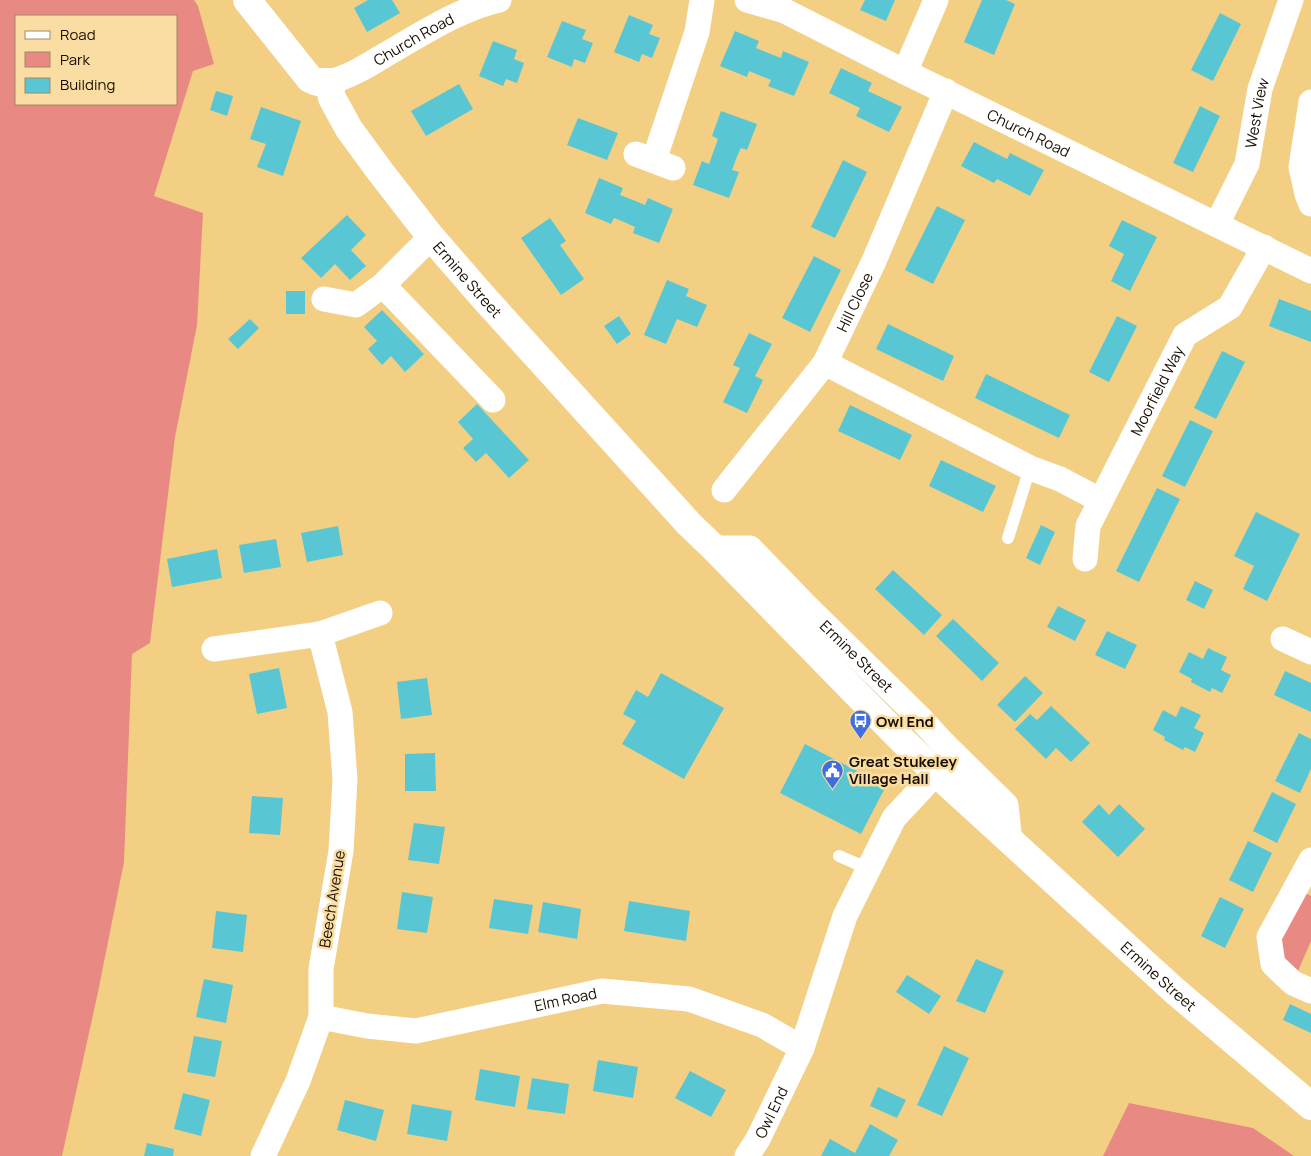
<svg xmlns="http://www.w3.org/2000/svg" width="1311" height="1156" font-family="Manrope,sans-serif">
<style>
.green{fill:#e88a83;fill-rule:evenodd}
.building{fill:#58c7d3}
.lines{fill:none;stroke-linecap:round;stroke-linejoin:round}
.service{stroke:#fff;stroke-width:12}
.minor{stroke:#fff;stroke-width:25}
.tertiary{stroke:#fff;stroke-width:28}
.labels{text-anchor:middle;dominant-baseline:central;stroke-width:5;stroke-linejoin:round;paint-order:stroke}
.street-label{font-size:15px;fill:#180e00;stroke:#fadda2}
.poi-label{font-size:15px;font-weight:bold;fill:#180e00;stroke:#fadda2;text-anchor:start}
</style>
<rect width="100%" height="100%" fill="#f3cf84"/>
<path class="green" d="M0,0H194L198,6L214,64L193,71L154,196L203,213L197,325L175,437L150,643L132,654L124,862L98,992L62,1156H0ZM176,16V104H16V16Z
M1301,891L1311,896V941L1298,971L1281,956L1279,941Z
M1129,1103L1253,1128L1294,1156H1103Z"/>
<path class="building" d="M368,0H392L400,13L367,32L354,8Z
M865,0H895L886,21L860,10Z
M982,0H1006L1015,4L994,55L964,42Z
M1220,13L1241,24L1213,81L1191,70Z
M629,15L653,25L649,34L660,38L652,58L642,54L639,62L614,52Z
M562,21L586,30L582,39L593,43L585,63L574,59L572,67L547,57Z
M735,31L759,41L756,48L781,58L783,51L809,62L794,96L768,86L771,80L749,71L747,77L720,66Z
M493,41L517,50L514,59L524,63L517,83L506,79L503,86L479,76Z
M841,68L872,83L868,91L902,107L889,132L856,116L860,108L829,93Z
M459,84L473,109L426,136L411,111Z
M216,91L233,96L227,116L210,110Z
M1200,106L1220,116L1193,172L1173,163Z
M261,107L301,121L283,176L257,167L266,144L250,139Z
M721,111L757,124L747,150L741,148L736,159L732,170L739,172L729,198L693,185L702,161L709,164L718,139L712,136Z
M578,118L618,133L607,160L567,145Z
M974,142L1007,159L1010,153L1044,170L1030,196L997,179L994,183L961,166Z
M843,160L867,172L835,238L811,227Z
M599,178L623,188L620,195L633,200L645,205L648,198L673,209L659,243L633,233L635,227L624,222L614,218L611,224L585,213Z
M937,206L965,220L933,284L905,270Z
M347,215L366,235L351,250L366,266L350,280L335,264L321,278L301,258Z
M550,218L566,241L560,245L584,279L561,295L521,238Z
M1122,220L1157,237L1130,291L1111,281L1124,254L1109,246Z
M814,256L841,270L810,332L782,318Z
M667,280L689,289L686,296L707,305L697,327L677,319L666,344L644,335Z
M286,291H305V314H286Z
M1279,299L1311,311V342L1269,326Z
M382,310L424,354L405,372L391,356L382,365L368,349L377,341L364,327Z
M619,316L631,334L617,344L604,326Z
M1117,316L1137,326L1109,382L1089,372Z
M250,319L259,328L238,349L228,339Z
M888,324L954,356L943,381L876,349Z
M749,333L772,344L755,376L763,380L747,413L723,402L740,368L733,365Z
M1222,351L1245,362L1216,419L1194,408Z
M986,374L1070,415L1059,438L975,398Z
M477,404L529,460L509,478L486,453L476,462L463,448L473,439L458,422Z
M850,405L912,435L900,460L838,431Z
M1190,420L1213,431L1185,487L1162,476Z
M941,460L996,486L983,512L929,486Z
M1157,488L1180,499L1139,582L1116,571Z
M1256,512L1300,534L1267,601L1243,589L1254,566L1234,556Z
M1041,525L1055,532L1040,565L1026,558Z
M338,526L343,555L307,562L301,533Z
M276,539L281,567L244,573L239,545Z
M217,549L222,578L172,587L167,559Z
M893,570L942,615L924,635L875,589Z
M1195,581L1213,590L1204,609L1186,600Z
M1058,606L1086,620L1075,641L1047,627Z
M953,619L999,663L982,681L936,636Z
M1107,631L1137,645L1125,669L1095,655Z
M1208,648L1227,657L1221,670L1231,675L1222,693L1212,688L1210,692L1191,682L1192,679L1179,672L1189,652L1203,659Z
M279,668L287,708L257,714L249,674Z
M1285,671L1311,683V712L1274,695Z
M661,673L724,708L684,779L622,744L636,721L623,714L636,690L648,697Z
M1025,676L1043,693L1015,722L997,705Z
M427,678L432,715L401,719L397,682Z
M1051,706L1090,743L1071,762L1056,748L1046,759L1015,729L1030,714L1037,720Z
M1181,706L1201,715L1194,728L1204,733L1195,752L1185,747L1183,750L1164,740L1165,737L1153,730L1163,710L1176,717Z
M1299,733L1311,739V769L1300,793L1275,781Z
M805,744L886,786L861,834L780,793Z
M435,753L436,791H405V754Z
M1272,792L1296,804L1277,843L1253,831Z
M252,796L283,798L280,835L249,833Z
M1099,804L1109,815L1119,804L1145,829L1118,857L1082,822Z
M414,823L445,827L439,864L408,860Z
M1248,841L1272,853L1253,892L1229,880Z
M402,892L433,897L427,933L397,929Z
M1220,897L1244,909L1225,948L1201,936Z
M494,899L533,905L528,934L489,928Z
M629,901L690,911L686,941L624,931Z
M543,902L581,909L577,939L538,932Z
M216,911L247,915L243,952L212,948Z
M976,959L1004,971L985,1013L956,1001Z
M907,975L941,996L929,1014L896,992Z
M204,979L233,985L226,1023L196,1017Z
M1290,1004L1311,1014V1033L1283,1020Z
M194,1036L222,1041L215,1077L187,1072Z
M944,1046L969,1058L942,1116L917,1105Z
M598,1060L638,1067L633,1098L593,1091Z
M480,1069L520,1076L515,1107L475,1100Z
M690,1071L726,1090L711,1117L675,1098Z
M532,1078L569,1084L565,1114L527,1109Z
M878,1087L906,1100L897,1118L870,1106Z
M183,1093L210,1100L201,1136L174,1129Z
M345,1100L384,1110L376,1141L337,1130Z
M412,1104L452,1111L447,1141L407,1134Z
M870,1124L898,1140L889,1156H821L830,1139L855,1153Z
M147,1143L174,1149L173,1156H144Z"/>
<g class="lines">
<path class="service" d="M1008,538L1030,468
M839,856L869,869"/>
<g class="minor">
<path id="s1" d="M747,0L785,11L905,72L1311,271"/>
<path d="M905,72L936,0"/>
<path id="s2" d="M329,82C349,77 367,66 385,55C420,35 459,9 499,0"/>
<path d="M1311,102L1301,167L1307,194L1311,204"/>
<path d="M636,154L673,168"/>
<path d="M654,160L697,32L702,0"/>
<path id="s3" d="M1217,224L1247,164L1260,89L1291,0"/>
<path d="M431,237L383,285L493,400"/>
<path d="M324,299L356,305L383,285"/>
<path d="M825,363L1030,468L1060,479L1100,500"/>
<path id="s4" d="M724,490L825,363L874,261L946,91"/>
<path id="s5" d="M714,548H750L807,607L921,719L942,742L1006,805L1010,842"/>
<path id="s6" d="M1085,559L1088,526L1185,335L1230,307L1264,247"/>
<path d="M320,634L380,613"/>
<path d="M1283,639L1311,652"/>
<path d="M214,649L320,634L340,712L345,780L341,851L321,969V1017L298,1081L263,1156"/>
<path d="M1311,860L1269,937L1273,964L1293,983L1311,991"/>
<path id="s7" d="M321,1017L367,1026L416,1031L602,991L689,999L762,1025L802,1048"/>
<path id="s8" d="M747,1156L758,1139L802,1048L845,916L894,818L936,773"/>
</g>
<path class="tertiary" id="s9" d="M247,0L310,79L317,82H329L332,98L349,129L379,170L431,237L484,298L689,524L714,548L902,740L936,773L1176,992L1311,1106"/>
</g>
<defs>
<symbol id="bus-pin" viewBox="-11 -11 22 30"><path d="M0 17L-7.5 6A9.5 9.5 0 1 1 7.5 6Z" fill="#406ee0" stroke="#fadda2"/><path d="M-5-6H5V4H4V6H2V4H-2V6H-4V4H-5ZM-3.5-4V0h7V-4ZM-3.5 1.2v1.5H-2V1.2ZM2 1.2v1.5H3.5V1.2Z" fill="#fff"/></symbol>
<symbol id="civic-pin" viewBox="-11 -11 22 30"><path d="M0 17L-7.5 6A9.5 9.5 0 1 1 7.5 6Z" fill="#406ee0" stroke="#fadda2"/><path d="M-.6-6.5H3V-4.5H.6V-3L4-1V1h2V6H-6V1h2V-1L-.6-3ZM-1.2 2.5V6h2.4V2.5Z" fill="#fff"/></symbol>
</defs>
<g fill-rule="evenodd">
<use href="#bus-pin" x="848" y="708" width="25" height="34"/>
<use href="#civic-pin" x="820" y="758" width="25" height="34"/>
</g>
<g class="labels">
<g class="street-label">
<text stroke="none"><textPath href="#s2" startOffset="95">Church Road</textPath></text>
<text stroke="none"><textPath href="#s3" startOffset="119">West View</textPath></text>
<text stroke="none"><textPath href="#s1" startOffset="312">Church Road</textPath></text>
<text stroke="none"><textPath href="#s9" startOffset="364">Ermine Street</textPath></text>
<text stroke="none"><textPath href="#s4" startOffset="230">Hill Close</textPath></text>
<text stroke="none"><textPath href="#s6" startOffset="185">Moorfield Way</textPath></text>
<text stroke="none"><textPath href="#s5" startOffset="188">Ermine Street</textPath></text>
<text transform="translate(332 899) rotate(-81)">Beech Avenue</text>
<text stroke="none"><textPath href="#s9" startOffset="1346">Ermine Street</textPath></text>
<text stroke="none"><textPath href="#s7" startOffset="249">Elm Road</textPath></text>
<text stroke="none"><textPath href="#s8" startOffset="50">Owl End</textPath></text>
</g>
<g class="poi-label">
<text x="876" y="721">Owl End</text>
<text x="849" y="761">Great Stukeley<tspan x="849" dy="17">Village Hall</tspan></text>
</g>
</g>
<rect x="15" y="15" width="162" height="90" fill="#fadda2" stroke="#a08a61"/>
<rect x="25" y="31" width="25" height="8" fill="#ffffff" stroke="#a08a61"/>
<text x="60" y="40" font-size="15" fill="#180e00">Road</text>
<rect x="25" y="52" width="25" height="15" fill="#e88a83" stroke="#a08a61"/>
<text x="60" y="65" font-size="15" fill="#180e00">Park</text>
<rect x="25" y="78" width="25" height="15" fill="#58c7d3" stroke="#a08a61"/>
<text x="60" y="90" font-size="15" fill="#180e00">Building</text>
</svg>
